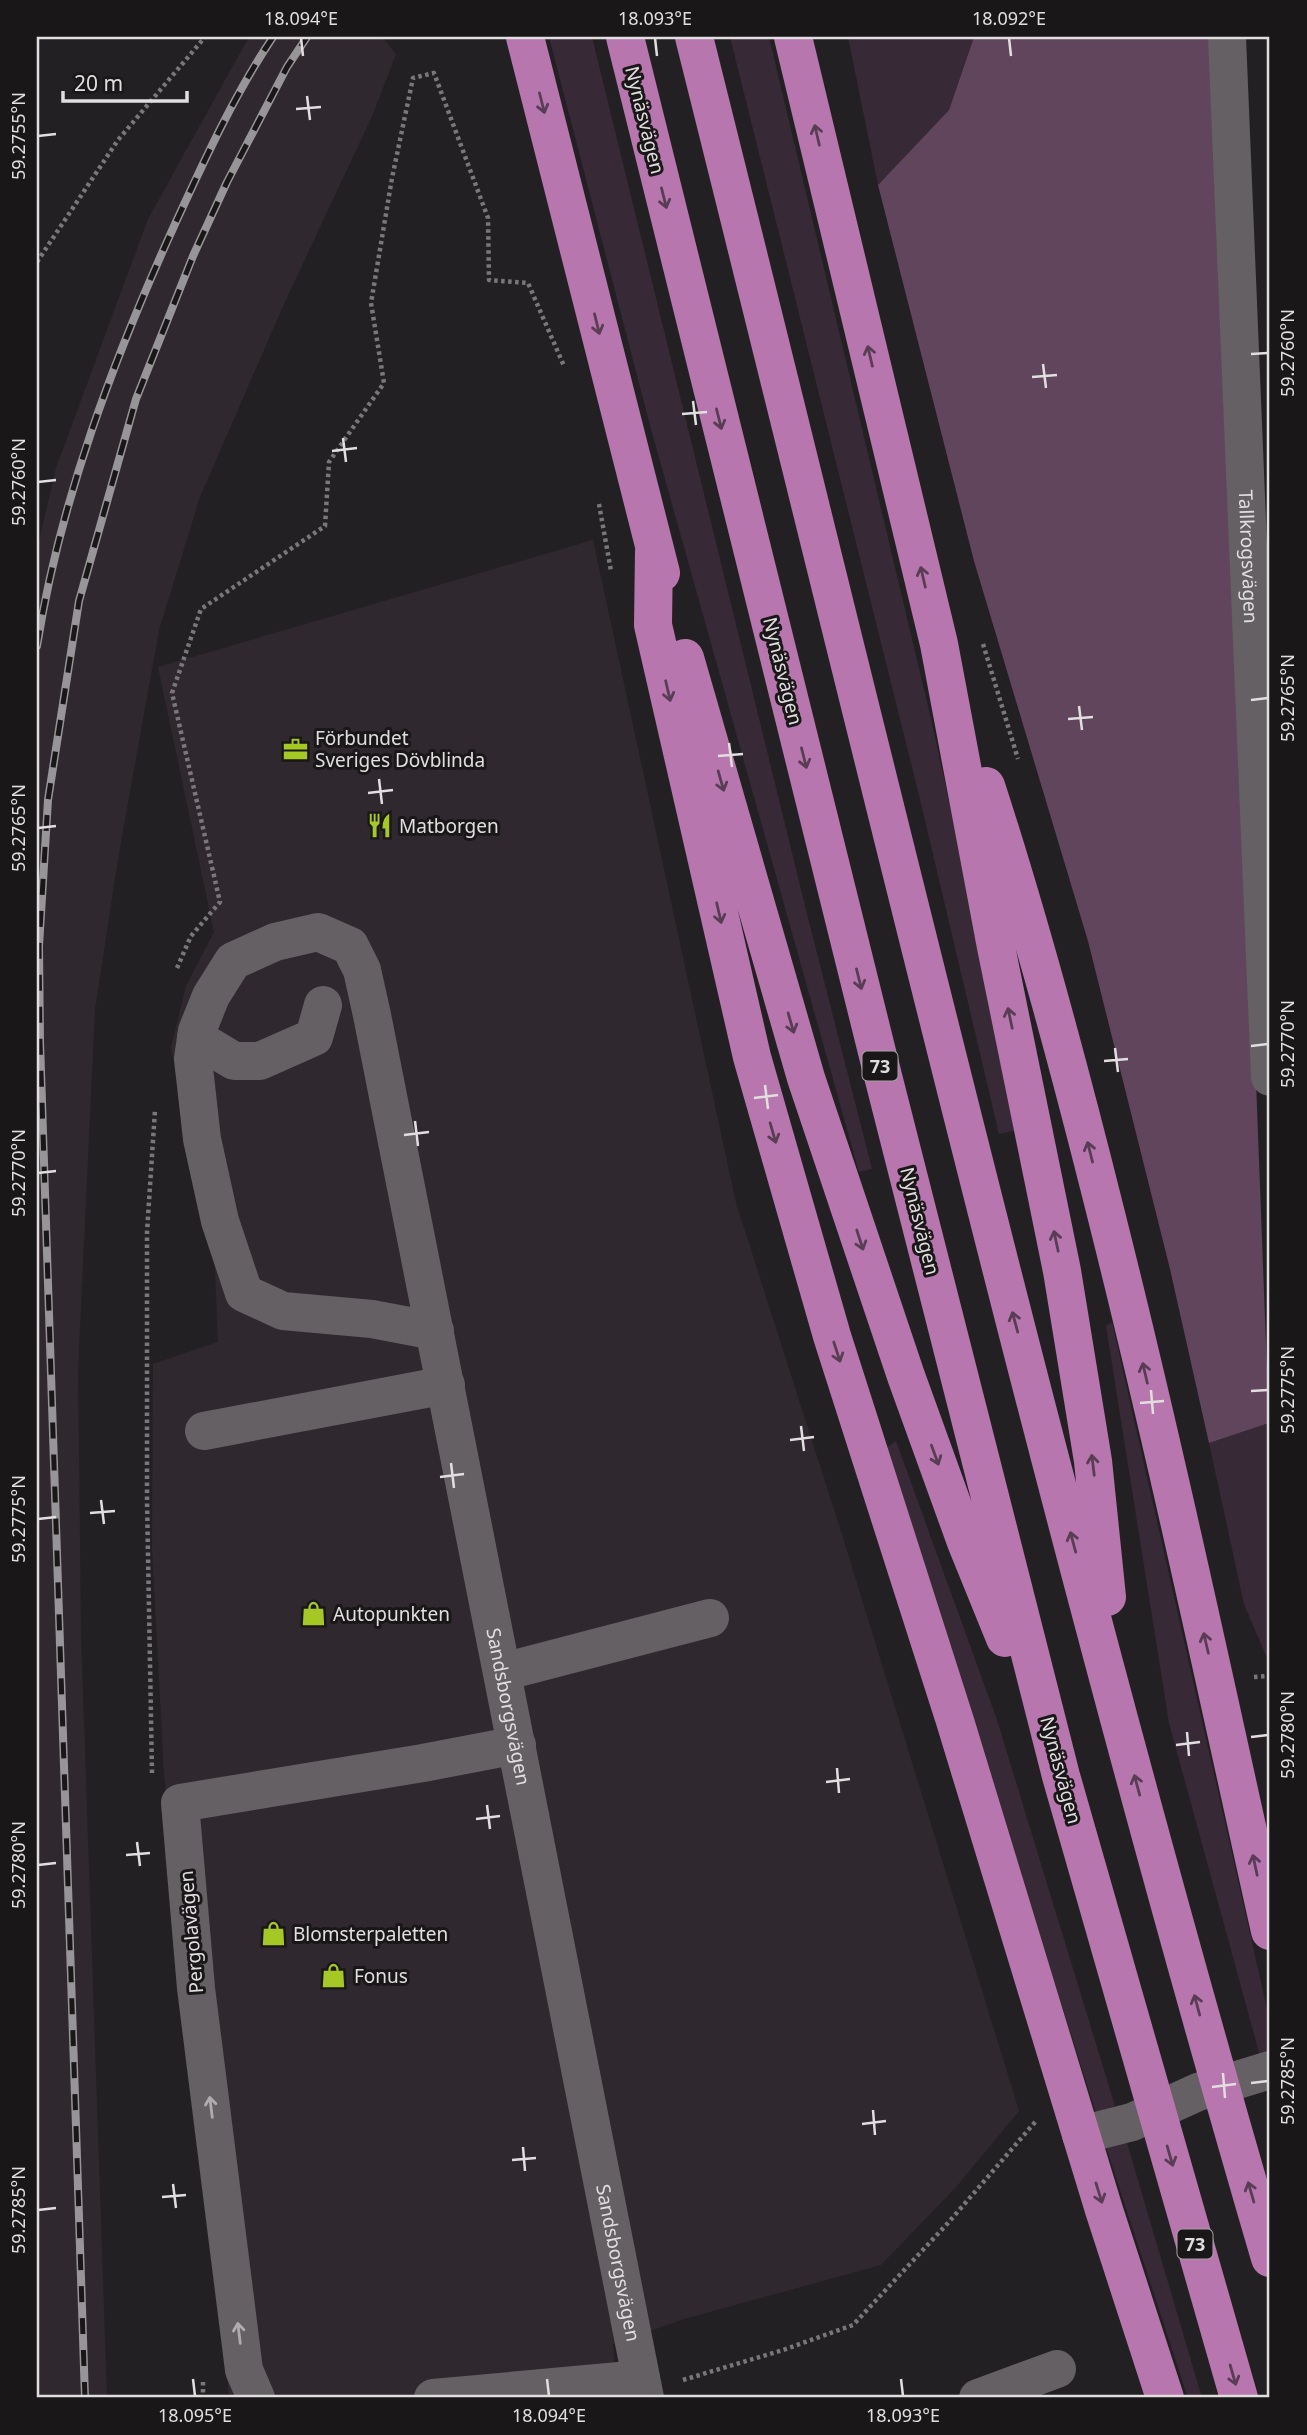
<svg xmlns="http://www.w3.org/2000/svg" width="1307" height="2435" font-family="'Noto Sans',sans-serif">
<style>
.built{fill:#30282f}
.green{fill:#382936}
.forest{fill:#60455c}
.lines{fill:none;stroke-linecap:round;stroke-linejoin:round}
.path{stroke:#7a777a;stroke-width:4.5;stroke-dasharray:3.5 3.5;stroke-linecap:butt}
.minor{stroke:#646063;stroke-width:38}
.highway{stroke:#b777ae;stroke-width:38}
.rail-casing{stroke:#989598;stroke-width:8}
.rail{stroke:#1a1719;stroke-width:5;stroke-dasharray:16;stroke-linecap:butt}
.oneway{stroke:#593d55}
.oneway2{stroke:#afacae}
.ticks{fill:none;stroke:#e1dee0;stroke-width:2.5}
.labels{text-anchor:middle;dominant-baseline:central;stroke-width:6;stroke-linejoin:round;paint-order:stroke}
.shield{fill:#1a1719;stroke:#a5a2a4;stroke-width:2}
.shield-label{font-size:18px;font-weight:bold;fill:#e1dee0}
.street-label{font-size:19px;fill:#e1dee0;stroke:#1a1719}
.poi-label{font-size:19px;fill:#e1dee0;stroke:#1a1719;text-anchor:start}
.neatline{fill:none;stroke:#e1dee0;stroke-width:2.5}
.ticks-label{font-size:18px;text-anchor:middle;fill:#e1dee0}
</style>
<rect width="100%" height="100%" fill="#232023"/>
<path class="built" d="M249,37H382L396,54L373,114L284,304L200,497L159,630L118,859L95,1009L78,1371L81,1634L107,2398H37V549L56,468L148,219Z
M593,540L736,1203L844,1541L1019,2111L957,2186L881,2265L684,2319L613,2344L617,2395L584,2398H229L211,2202L164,1774L152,1548L153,1364L218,1342L213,1222L180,1100L171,1047L186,986L214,932L158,667Z"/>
<path class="green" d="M549,37H592L806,910L872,1169L859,1172L651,429Z
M730,37H769L931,719L1021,1129L999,1134L919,795Z
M848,37H974L949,110L878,185Z
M1112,1322L1270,2022V2050L1260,2056L1169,1723L1106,1326Z
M1269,1423V1663L1244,1604L1209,1443Z
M896,1441L997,1720L1115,2106L1096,2113L886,1448Z
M1125,2136L1202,2398H1188L1105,2144Z"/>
<path class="forest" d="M974,37H1211L1255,1055L1269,1423L1209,1443L1170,1269L1088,941L974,561L878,185L949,110Z"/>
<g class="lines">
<path class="path" d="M37,262L118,140L205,37
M599,504L611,571
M983,644L1018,759
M177,968L191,936L220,902L172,693L201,609L325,526L329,462L384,383L371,303L392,178L413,78L434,73L488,218L489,280L528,283L564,366
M1254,1677L1270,1676
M152,1773L147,1500V1232L155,1110
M683,2380L783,2350L853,2325L948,2223L1036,2121
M203,2382V2398"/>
<g class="minor">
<path id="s1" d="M1227,37L1270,1077"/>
<path d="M196,1038L234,1061H260L314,1037L323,1005"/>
<path id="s2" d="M435,1331L372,1319L283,1311L244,1293L220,1221L202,1139L193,1059L197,1031L211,996L233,961L275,942L318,932L350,946L362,970L372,1015L645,2398"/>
<path d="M204,1431L446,1385"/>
<path d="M503,1672L710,1618"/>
<path d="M1081,2135L1132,2122L1198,2092L1270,2070"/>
<path d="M256,2398L244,2370L196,1988L180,1803L423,1763L517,1745"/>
<path d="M433,2398L641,2379"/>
<path d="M978,2398L1057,2369"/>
</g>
<path class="highway" d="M525,37L661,573
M625,37L883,1076L1061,1776L1239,2398
M694,37C880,779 1055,1524 1270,2258
M793,37L939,644L996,947L1062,1271L1093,1461L1107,1597
M654,551L653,625L752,1057L832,1336L955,1721L1104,2210L1165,2398
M685,658L806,1078L906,1376L966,1542L1005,1638
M986,786C1032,927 1070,1070 1106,1214C1166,1452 1217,1692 1270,1931"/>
<defs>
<path id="rail" d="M37,646C60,500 114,358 175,224C204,161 234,95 273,37
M85,2398L40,1042L39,946L48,800L79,601L136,399L193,256L227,182L287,67L307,37"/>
</defs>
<use href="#rail" class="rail-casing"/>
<use href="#rail" class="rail"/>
</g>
<defs><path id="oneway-shaft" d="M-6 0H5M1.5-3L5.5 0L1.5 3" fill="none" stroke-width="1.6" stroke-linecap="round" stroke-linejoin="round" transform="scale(1.75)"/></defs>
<g class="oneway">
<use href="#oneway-shaft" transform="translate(542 103) rotate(76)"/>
<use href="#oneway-shaft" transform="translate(817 135) rotate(-103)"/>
<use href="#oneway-shaft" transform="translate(664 198) rotate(76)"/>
<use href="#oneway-shaft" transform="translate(597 324) rotate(76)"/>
<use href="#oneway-shaft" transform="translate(870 356) rotate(-103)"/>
<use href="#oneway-shaft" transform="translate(719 419) rotate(76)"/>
<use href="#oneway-shaft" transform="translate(923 577) rotate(-103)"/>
<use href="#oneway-shaft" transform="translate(668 691) rotate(77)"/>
<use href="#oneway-shaft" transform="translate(804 758) rotate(76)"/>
<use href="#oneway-shaft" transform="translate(721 781) rotate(74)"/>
<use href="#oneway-shaft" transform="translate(719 913) rotate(77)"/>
<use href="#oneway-shaft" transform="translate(859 979) rotate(76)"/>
<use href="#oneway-shaft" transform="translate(1010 1018) rotate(-102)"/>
<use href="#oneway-shaft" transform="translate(791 1023) rotate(74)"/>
<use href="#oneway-shaft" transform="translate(773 1133) rotate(74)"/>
<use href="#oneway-shaft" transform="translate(1090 1152) rotate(-104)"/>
<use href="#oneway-shaft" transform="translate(860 1240) rotate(72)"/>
<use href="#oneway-shaft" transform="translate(1056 1241) rotate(-102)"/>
<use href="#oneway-shaft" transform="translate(1015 1322) rotate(-105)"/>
<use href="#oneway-shaft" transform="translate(837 1352) rotate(72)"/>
<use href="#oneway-shaft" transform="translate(1145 1373) rotate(-103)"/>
<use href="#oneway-shaft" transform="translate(935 1455) rotate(70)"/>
<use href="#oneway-shaft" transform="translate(1093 1465) rotate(-97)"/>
<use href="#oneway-shaft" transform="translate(1073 1542) rotate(-105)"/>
<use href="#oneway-shaft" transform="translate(1206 1643) rotate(-103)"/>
<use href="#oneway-shaft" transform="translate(1137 1785) rotate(-105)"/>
<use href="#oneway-shaft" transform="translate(1255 1865) rotate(-102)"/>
<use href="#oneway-shaft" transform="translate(1197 2005) rotate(-105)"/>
<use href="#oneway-shaft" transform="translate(1170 2156) rotate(74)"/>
<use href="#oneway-shaft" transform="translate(1251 2192) rotate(-106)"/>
<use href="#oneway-shaft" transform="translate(1099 2193) rotate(73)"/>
<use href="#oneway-shaft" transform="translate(1233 2375) rotate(74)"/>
</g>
<g class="oneway2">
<use href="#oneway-shaft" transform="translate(211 2107) rotate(-97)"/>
<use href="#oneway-shaft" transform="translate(239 2333) rotate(-97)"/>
</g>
<path class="ticks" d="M301,38L303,56M655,38L657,56M1009,38L1011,56M307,96L310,120M296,109L321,107M38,136L56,134M1251,354L1268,353M1043,364L1046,388M1032,377L1057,375M693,401L696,425M682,414L707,412M343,438L346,462M332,451L357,448M38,482L56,480M1251,700L1268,698M1079,706L1082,730M1068,719L1093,717M729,743L732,767M718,756L743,754M379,779L382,804M368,793L393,790M38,828L56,826M1251,1046L1268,1044M1115,1048L1118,1072M1104,1061L1128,1059M765,1085L768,1109M754,1098L778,1095M415,1121L418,1146M404,1135L429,1132M38,1173L56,1171M1151,1390L1153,1414M1251,1391L1268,1390M1140,1403L1164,1401M801,1426L804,1451M790,1440L814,1437M451,1463L454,1488M440,1477L464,1474M101,1500L104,1524M90,1513L115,1511M38,1519L56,1517M1187,1732L1189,1756M1251,1737L1268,1735M1176,1745L1200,1742M837,1768L839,1793M826,1782L850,1779M487,1805L490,1829M476,1819L500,1816M137,1842L140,1866M126,1855L150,1853M38,1865L56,1863M1223,2073L1225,2098M1251,2083L1268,2081M1212,2087L1236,2084M873,2110L875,2135M862,2124L886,2121M523,2147L525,2171M512,2160L536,2158M173,2184L176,2208M162,2197L186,2195M38,2210L56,2208M193,2379L195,2396M547,2379L549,2396M901,2379L903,2396"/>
<defs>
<symbol id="office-bare" viewBox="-9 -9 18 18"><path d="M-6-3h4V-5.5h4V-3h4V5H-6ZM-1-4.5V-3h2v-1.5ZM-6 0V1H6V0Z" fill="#a5c823" stroke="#1a1719" stroke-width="2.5" paint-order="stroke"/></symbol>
<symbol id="restaurant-bare" viewBox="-9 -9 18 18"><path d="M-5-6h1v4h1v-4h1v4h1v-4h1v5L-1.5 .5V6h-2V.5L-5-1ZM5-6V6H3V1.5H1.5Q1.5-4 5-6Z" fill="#a5c823" stroke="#1a1719" stroke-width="2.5" paint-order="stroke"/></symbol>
<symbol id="shop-bare" viewBox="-9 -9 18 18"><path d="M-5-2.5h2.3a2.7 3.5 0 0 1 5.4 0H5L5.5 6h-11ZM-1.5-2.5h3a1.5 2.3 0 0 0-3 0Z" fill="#a5c823" stroke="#1a1719" stroke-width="2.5" paint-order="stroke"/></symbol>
</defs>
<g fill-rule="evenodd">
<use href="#office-bare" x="278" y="732" width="35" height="35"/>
<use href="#restaurant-bare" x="362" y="808" width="35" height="35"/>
<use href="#shop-bare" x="296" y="1596" width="35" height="35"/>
<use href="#shop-bare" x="256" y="1916" width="35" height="35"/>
<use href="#shop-bare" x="316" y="1958" width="35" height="35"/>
</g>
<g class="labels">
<g class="shield">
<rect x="862.5" y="1051.5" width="35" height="29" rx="5"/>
<rect x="1177.5" y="2229.5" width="35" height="29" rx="5"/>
</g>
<g class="shield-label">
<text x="880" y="1066">73</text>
<text x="1195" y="2244">73</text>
</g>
<g class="street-label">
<text transform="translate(645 120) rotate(76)">Nynäsvägen</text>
<text stroke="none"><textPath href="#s1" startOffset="520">Tallkrogsvägen</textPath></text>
<text transform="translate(783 671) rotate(76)">Nynäsvägen</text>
<text transform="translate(920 1221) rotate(76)">Nynäsvägen</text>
<text stroke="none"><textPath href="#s2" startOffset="1447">Sandsborgsvägen</textPath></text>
<text transform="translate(1061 1770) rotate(75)">Nynäsvägen</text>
<text transform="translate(191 1932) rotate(-95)">Pergolavägen</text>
<text stroke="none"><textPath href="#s2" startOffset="2014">Sandsborgsvägen</textPath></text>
</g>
<g class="poi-label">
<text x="315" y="738">Förbundet<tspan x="315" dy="22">Sveriges Dövblinda</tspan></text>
<text x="399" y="826">Matborgen</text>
<text x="333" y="1614">Autopunkten</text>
<text x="293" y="1934">Blomsterpaletten</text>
<text x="354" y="1976">Fonus</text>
</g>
</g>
<rect width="1307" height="2435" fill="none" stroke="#1a1719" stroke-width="77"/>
<path d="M63 91v10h124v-10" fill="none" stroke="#e1dee0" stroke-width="3.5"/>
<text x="74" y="91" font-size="21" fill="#e1dee0" stroke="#1a1719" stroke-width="5" paint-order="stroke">20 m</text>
<rect x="38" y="38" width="1230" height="2358" class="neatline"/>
<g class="ticks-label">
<text x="301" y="25">18.094°E</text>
<text x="655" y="25">18.093°E</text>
<text x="1009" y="25">18.092°E</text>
<text transform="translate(19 136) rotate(-90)" y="6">59.2755°N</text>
<text transform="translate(1288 353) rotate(-90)" y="6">59.2760°N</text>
<text transform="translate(19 482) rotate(-90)" y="6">59.2760°N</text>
<text transform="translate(1288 698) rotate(-90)" y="6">59.2765°N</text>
<text transform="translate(19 828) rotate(-90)" y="6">59.2765°N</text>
<text transform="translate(1288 1044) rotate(-90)" y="6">59.2770°N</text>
<text transform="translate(19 1173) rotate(-90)" y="6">59.2770°N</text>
<text transform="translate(1288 1390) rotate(-90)" y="6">59.2775°N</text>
<text transform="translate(19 1519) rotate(-90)" y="6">59.2775°N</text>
<text transform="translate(1288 1735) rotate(-90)" y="6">59.2780°N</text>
<text transform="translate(19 1865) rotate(-90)" y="6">59.2780°N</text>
<text transform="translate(1288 2081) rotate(-90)" y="6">59.2785°N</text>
<text transform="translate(19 2210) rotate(-90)" y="6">59.2785°N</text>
<text x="195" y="2422">18.095°E</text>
<text x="549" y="2422">18.094°E</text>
<text x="903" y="2422">18.093°E</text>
</g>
</svg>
